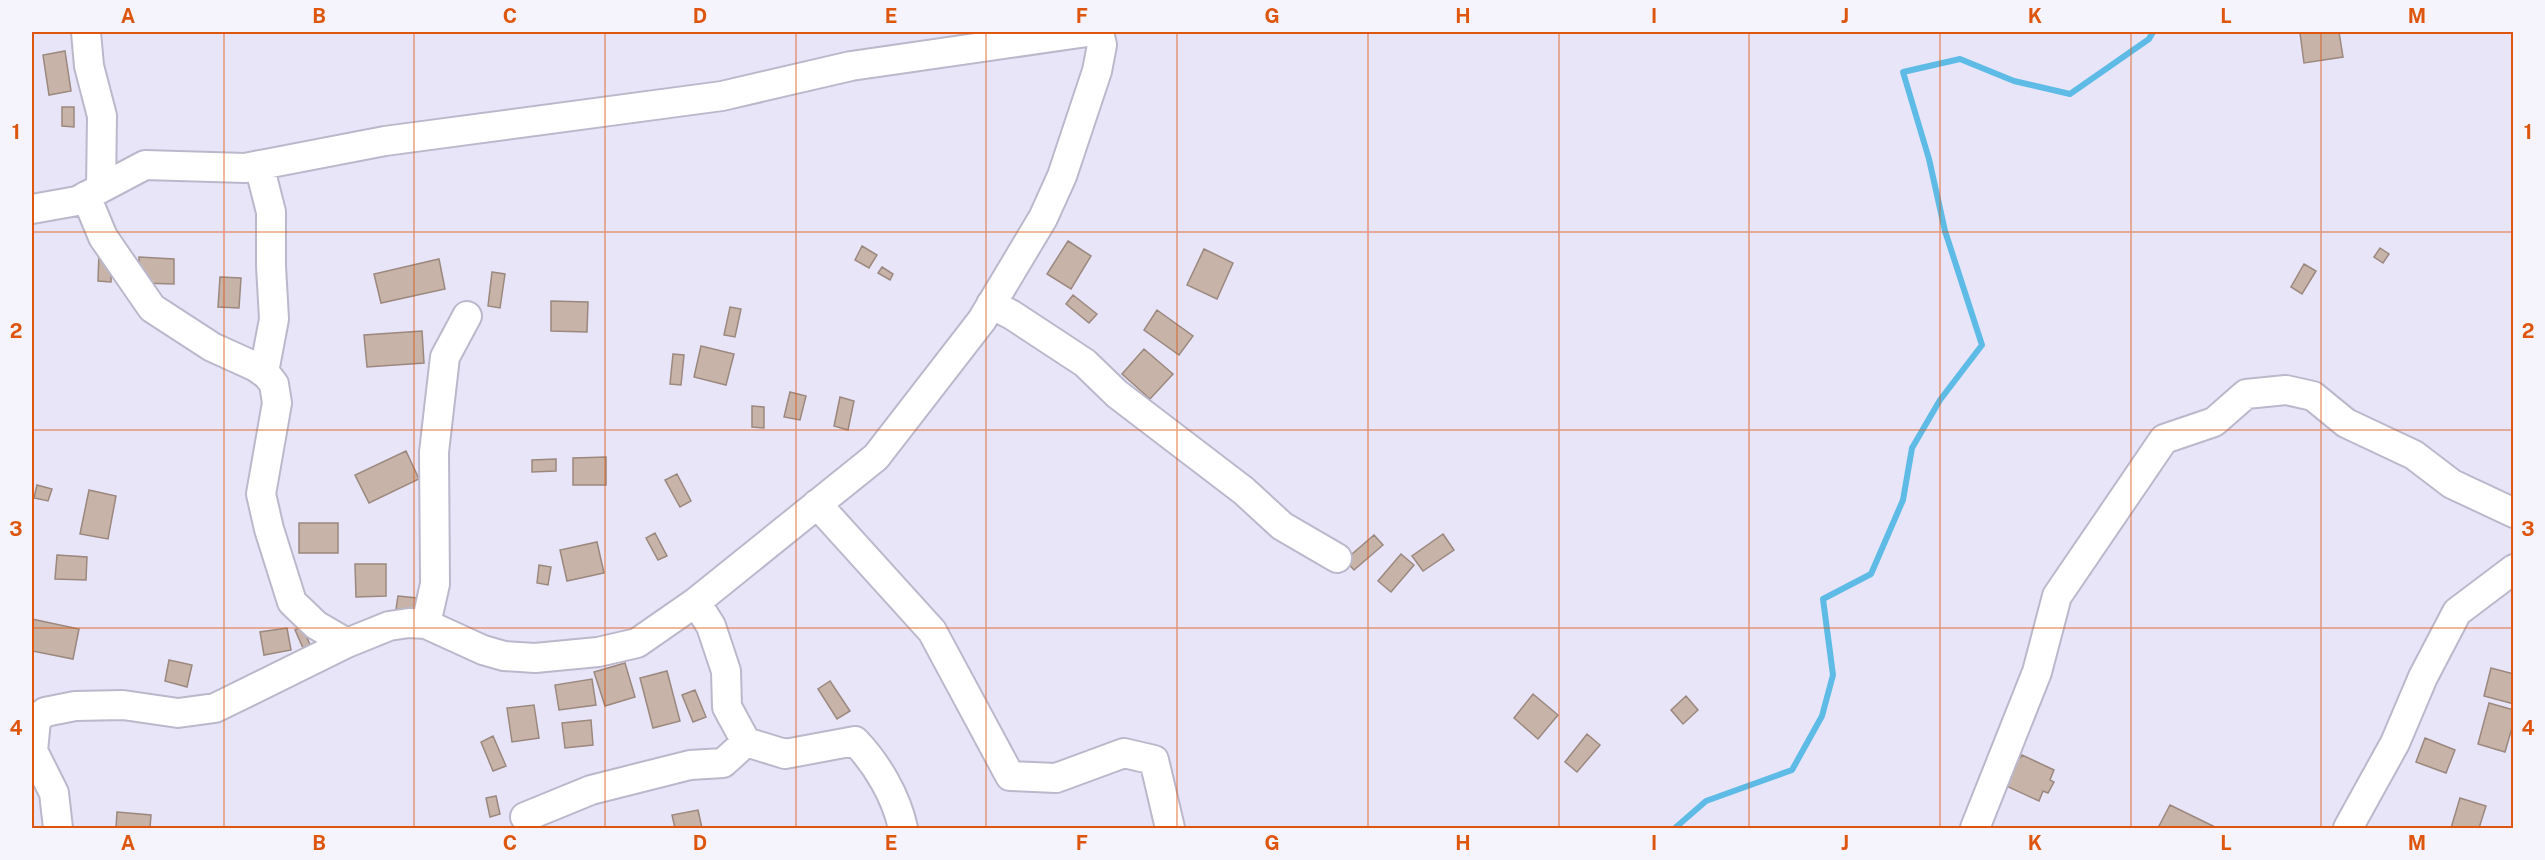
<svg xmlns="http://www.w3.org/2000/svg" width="2545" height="860" font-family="'Public Sans',sans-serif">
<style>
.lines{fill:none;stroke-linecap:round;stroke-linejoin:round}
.stream{stroke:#5dbbe5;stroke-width:6}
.building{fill:#c7b3a8;stroke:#9b887e;stroke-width:1.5}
.minor-casing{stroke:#bbb8cb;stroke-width:32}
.minor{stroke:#fff;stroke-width:28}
.grid{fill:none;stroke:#de560e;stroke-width:1.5;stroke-opacity:0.55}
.neatline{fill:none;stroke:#de560e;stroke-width:2}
.grid-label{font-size:20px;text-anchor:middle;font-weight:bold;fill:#de560e}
</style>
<rect width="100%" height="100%" fill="#e8e5f9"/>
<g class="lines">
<path class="stream" d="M1675,828L1706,801L1792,770L1822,716L1833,675L1823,599L1871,574L1903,500L1912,448L1940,400L1982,345L1945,231L1929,159L1903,72L1960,59L2014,81L2070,94L2149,39L2153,32"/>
</g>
<path class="building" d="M2307,32H2339L2343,57L2304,63L2300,33Z
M65,51L71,91L49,95L43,55Z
M62,107H74V127L62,126Z
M1068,241L1091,256L1071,289L1047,274Z
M862,246L877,255L869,268L855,260Z
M2380,248L2389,254L2383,263L2374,257Z
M1204,249L1233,263L1217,299L1187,285Z
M99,252H112L111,282L98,281Z
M139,257L174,259V284L139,283Z
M439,259L445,289L381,303L374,274Z
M2304,264L2316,271L2302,294L2291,287Z
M882,267L893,274L890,280L878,273Z
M492,272L505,274L500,308L488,306Z
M220,277L241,278L239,308L218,307Z
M1073,295L1097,314L1089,323L1066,304Z
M551,301L588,302L587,332L551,331Z
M730,307L741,309L735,337L724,335Z
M1157,310L1193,336L1179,355L1144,330Z
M422,331L424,363L367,367L364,335Z
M701,346L734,354L726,385L694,377Z
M1144,349L1173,374L1150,399L1122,374Z
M673,354L684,355L681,385L670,384Z
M790,392L806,396L800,420L784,417Z
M840,397L854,401L848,430L834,426Z
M752,406L764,407V428L752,427Z
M406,451L419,479L369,503L355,475Z
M606,457V485H573V458Z
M556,459V471L532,472V460Z
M677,474L691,501L680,507L665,480Z
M37,485L52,489L48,501L34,498Z
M89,490L116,496L108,539L80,534Z
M299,523H338V553H299Z
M655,533L667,556L658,560L646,538Z
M1443,534L1454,550L1423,571L1412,556Z
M1374,535L1383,545L1354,570L1345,560Z
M597,542L604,573L567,581L560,550Z
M1401,554L1414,565L1391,592L1378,581Z
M57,555L87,557L86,580L55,579Z
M355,564H386V596L356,597Z
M539,565L551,567L548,585L537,583Z
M398,596L417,598L415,611L396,609Z
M32,619L79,629L73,659L32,651Z
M303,627L310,645L303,648L295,630Z
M287,628L291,650L264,655L260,632Z
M169,660L192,665L187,687L165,681Z
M625,663L635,697L605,706L594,672Z
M2491,668L2514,674V704L2484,696Z
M667,671L680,721L653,728L640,678Z
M592,679L596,705L559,710L555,685Z
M830,681L850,711L837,719L818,689Z
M695,690L706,717L693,722L682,695Z
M1533,694L1558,715L1538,739L1514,718Z
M1686,696L1698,710L1683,724L1671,710Z
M2489,703L2514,710V721L2505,752L2478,744Z
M534,705L539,738L512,742L507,708Z
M591,720L593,745L565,748L562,723Z
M1587,734L1600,745L1577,772L1565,762Z
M493,736L506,766L493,771L481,742Z
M2425,738L2455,750L2446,773L2416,762Z
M2015,755L2020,758L2022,755L2054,770L2050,780L2054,782L2048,793L2043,791L2039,801L2002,784Z
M496,796L500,814L490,817L486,798Z
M2460,798L2486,806L2479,828H2451Z
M2170,805L2217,828H2158Z
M698,810L702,828H675L672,815Z
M117,812L151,815L150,828H116Z"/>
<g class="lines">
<defs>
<path id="minor" d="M86,32L89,66L102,116L101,188
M259,165L271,212V266L274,319L264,372
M86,196L103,237L152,308L212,347L256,367L267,375L274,384L277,403L261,494L269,529L292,602L316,625L347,643
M32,209L77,201L145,165L245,168L385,141L722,96L851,66L1087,32
M991,304L1012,315L1085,363L1117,394L1244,491L1282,526L1337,558
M817,504L932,631L1010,776L1056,778L1124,753L1154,760L1170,828
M696,602L711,626L726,671L727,707L746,742L785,754L855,741C877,764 896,796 903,828
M426,624L435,584L434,452L445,357L467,316
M525,817L591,790L690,765L723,763L746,742
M58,828L54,793L33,751L36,720L45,712L75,706L123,705L178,713L215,708L347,643L389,626L409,623L426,624L483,650L504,656L535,658L598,652L637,643L696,602L876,457L982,320L1043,218L1062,176L1097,71L1102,45L1099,32
M1975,828L2037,672L2057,596L2164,439L2214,422L2246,394L2286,390L2313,396L2346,423L2414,455L2452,484L2514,513
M2348,828L2395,743L2423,677L2457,612L2514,569"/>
</defs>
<use href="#minor" class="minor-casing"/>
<use href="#minor" class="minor"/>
</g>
<path class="grid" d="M224,32V828M414,32V828M605,32V828M796,32V828M986,32V828M1177,32V828M1368,32V828M1559,32V828M1749,32V828M1940,32V828M2131,32V828M2321,32V828M32,232H2514M32,430H2514M32,628H2514"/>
<rect width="2545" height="860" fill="none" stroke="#f5f4fc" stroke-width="66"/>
<rect x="33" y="33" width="2479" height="794" class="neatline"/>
<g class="grid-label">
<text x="128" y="23">A</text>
<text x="319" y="23">B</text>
<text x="510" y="23">C</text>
<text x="700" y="23">D</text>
<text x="891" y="23">E</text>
<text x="1082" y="23">F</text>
<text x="1272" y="23">G</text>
<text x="1463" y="23">H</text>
<text x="1654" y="23">I</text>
<text x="1845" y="23">J</text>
<text x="2035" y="23">K</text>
<text x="2226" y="23">L</text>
<text x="2417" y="23">M</text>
<text x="16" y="139">1</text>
<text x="2528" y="139">1</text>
<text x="16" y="338">2</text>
<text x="2528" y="338">2</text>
<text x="16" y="536">3</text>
<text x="2528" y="536">3</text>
<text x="16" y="735">4</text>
<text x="2528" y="735">4</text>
<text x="128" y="850">A</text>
<text x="319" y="850">B</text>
<text x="510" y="850">C</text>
<text x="700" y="850">D</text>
<text x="891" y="850">E</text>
<text x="1082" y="850">F</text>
<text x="1272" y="850">G</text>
<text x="1463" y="850">H</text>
<text x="1654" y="850">I</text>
<text x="1845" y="850">J</text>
<text x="2035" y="850">K</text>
<text x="2226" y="850">L</text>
<text x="2417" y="850">M</text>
</g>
</svg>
